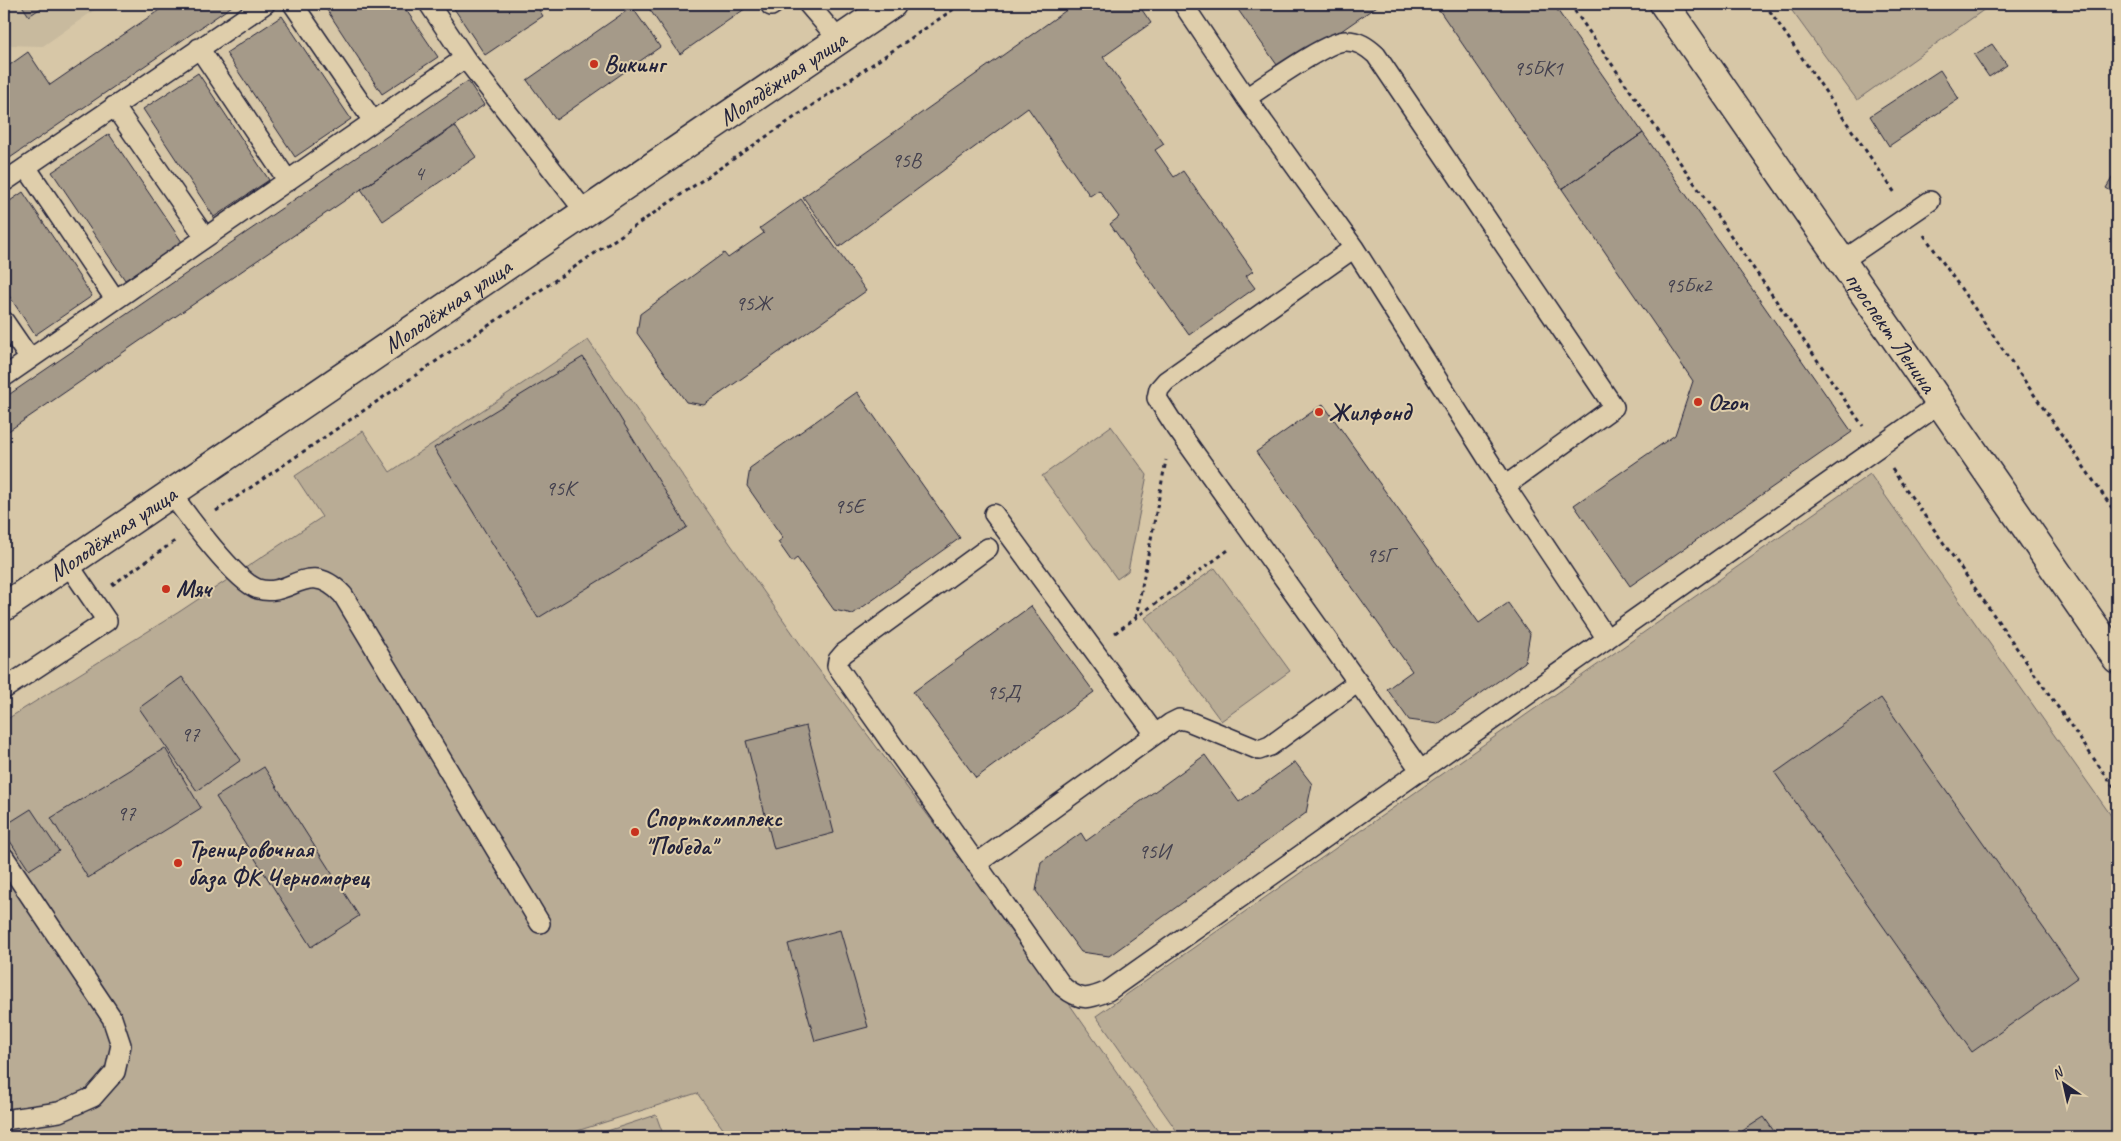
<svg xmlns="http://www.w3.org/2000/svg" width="2121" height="1141" font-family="Caveat,sans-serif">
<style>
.built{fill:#c8ba9e}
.green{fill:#b9ac95;stroke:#6e6768}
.building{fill:#a59a89;stroke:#22223b}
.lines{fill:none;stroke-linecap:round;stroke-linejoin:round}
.lane-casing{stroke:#22223b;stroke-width:22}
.street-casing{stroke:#22223b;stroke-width:31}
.secondary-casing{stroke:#22223b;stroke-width:31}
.path{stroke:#22223b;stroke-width:3;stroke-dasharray:4 4;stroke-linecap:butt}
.lane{stroke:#dfceab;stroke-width:19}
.street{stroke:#dfceab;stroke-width:28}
.secondary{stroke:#dfceab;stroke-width:28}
.poi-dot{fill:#c8321e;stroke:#dfceab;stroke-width:2}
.labels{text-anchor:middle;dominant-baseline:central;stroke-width:4;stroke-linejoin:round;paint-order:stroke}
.number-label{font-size:21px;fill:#43404e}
.poi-label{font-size:24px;font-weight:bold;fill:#22223b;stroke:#dfceab;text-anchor:start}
.street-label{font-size:24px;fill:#22223b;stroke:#dfceab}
</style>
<rect width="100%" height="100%" fill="#d7c7a7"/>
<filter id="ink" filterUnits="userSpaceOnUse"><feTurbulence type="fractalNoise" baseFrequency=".02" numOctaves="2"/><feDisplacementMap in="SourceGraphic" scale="10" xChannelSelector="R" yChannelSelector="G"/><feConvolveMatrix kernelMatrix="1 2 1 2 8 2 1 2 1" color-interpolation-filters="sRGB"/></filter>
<g filter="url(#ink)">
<path class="built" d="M4,4H21L29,16L47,4H103L43,46L4,45Z"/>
<path class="green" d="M1787,4H1992L1857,100Z
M588,340L810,658L1070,1005L1162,1137H729L697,1093L558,1137H4V721L179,612L322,517L295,476L363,431L390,472Z
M1111,426L1147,475L1128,571L1117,579L1042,476Z
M1870,474L2117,824V1038L2109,1044L2117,1056V1137H1181L1096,1016Z
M1215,568L1290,671L1221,721L1145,618Z
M656,1115L664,1137H589Z"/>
<path class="building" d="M21,4H47L29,16Z
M168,4H235L4,162V69L28,52L50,85Z
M323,4H402L438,57L382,94Z
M451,4H535L543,16L485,55Z
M646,4H747L749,6L680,54Z
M1075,4H1138L1151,23L1103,57L1164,144L1155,150L1174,177L1183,171L1253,271L1246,276L1255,288L1189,335L1110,224L1119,217L1099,190L1090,196L1028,108L839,247L803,197Z
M1234,4H1380L1282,72Z
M1435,4H1553L1643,133L1562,189Z
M632,7L660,47L556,120L527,80Z
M282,16L351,119L295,157L226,53Z
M1992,44L2007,65L1989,77L1974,55Z
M1940,70L1959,99L1889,146L1870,116Z
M198,73L269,180L214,217L143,109Z
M468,81L484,105L4,434V398Z
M455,126L476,157L383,221L361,189Z
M1643,133L1852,432L1630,586L1574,505L1675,435L1693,381L1562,189Z
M109,134L182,242L125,280L52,172Z
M2117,170V195L2106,188Z
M23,192L92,296L35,335L4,288V205Z
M801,199L866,291L704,405L686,402L637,333L640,314L724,253L728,258L764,233L760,228Z
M583,357L687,527L538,618L434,448Z
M857,392L960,538L853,614L834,610L797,558L792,562L778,542L783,538L747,486L750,468Z
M1323,404L1479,623L1508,603L1530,634L1525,662L1438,724L1409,720L1387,689L1412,671L1256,452Z
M1031,606L1094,692L976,778L913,692Z
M182,677L241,760L197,791L139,708Z
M1881,698L2078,977L1972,1052L1775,773Z
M806,726L834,833L774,849L746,741Z
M165,748L201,808L88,878L51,818Z
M1205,755L1239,802L1295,762L1312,784L1306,813L1109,956L1081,952L1036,891L1041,862L1081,833L1086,841Z
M264,767L359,916L311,947L216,797Z
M31,809L59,851L29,870L4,832V826Z
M840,930L868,1027L815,1041L788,944Z
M1764,1117L1778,1137H1733Z"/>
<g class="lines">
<defs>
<path id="lane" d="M293,4L373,121
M429,4L465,58L586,213
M808,4L839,40
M1183,4L1246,98C1265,86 1328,40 1346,41C1359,41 1367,47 1376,55L1614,407L1505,486
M771,6L774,4
M199,48L288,181
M1246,98L1354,248L1505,486L1607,639
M114,106L205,237
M26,167L115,299
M4,182L265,4
M1354,248L1166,381L1159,389L1157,398L1173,423L1421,771
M1842,261L1930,201
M4,321L30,359
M4,377L465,58
M171,493C186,514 236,582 258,589C291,599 307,557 343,595L540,923
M994,514L1155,734
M988,548L844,653L838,660L837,666L1063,987C1080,1001 1088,1000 1108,991L1941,403
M4,689L107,621L68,564
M4,857L112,1018L121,1045L115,1072L93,1097L59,1112L4,1120
M976,864L1171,723L1179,719L1188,721L1259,750L1270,746L1358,682"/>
<g id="street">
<path id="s1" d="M4,607L892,4"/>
</g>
<g id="secondary">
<path id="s2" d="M1664,4L2117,659"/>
</g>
</defs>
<use href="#lane" class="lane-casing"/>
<use href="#street" class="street-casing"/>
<use href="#secondary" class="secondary-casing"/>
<path class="path" d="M1570,4L1863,426
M1765,4L1895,193
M1924,235L2117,515
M1892,469L2117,792
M216,511L961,4
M112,585L175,541
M1136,618L1166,460
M1115,633L1231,548"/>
<use href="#lane" class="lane"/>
<use href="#street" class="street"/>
<use href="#secondary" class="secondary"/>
</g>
</g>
<g class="poi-dot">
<circle cx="594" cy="64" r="5"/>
<circle cx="1698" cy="402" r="5"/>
<circle cx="1319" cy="412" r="5"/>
<circle cx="166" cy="589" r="5"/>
<circle cx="635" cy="832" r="5"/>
<circle cx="178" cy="863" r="5"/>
</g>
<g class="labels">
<g class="number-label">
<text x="1538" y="68">95БК1</text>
<text x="906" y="160">95В</text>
<text x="419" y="173">4</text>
<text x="1688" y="285">95Бк2</text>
<text x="753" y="303">95Ж</text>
<text x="560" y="488">95К</text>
<text x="849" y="506">95Е</text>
<text x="1380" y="555">95Г</text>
<text x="1003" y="692">95Д</text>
<text x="190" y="734">97</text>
<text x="126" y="813">97</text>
<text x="1154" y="851">95И</text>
</g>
<g class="poi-label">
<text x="604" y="64">Викинг</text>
<text x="1708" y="402">Ozon</text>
<text x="1329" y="412">Жилфонд</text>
<text x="176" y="589">Мяч</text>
<text x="645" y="818">Спорткомплекс<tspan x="645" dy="28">"Победа"</tspan></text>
<text x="188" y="849">Тренировочная<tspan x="188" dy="28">база ФК Черноморец</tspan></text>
</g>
<g class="street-label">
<text stroke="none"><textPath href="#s1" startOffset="941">Молодёжная улица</textPath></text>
<text stroke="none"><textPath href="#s1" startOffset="536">Молодёжная улица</textPath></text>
<text stroke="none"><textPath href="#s2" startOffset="399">проспект Ленина</textPath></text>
<text stroke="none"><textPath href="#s1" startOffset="131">Молодёжная улица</textPath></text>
</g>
</g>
<rect width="2121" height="1141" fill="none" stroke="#dfceab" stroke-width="20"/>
<rect x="10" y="10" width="2101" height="1121" fill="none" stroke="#22223b" stroke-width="2" filter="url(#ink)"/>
<g transform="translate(2064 1084) rotate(326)" stroke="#dfceab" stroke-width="4" paint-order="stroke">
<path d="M0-4L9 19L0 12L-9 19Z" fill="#22223b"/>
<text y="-8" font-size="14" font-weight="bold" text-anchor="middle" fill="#22223b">N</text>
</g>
</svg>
